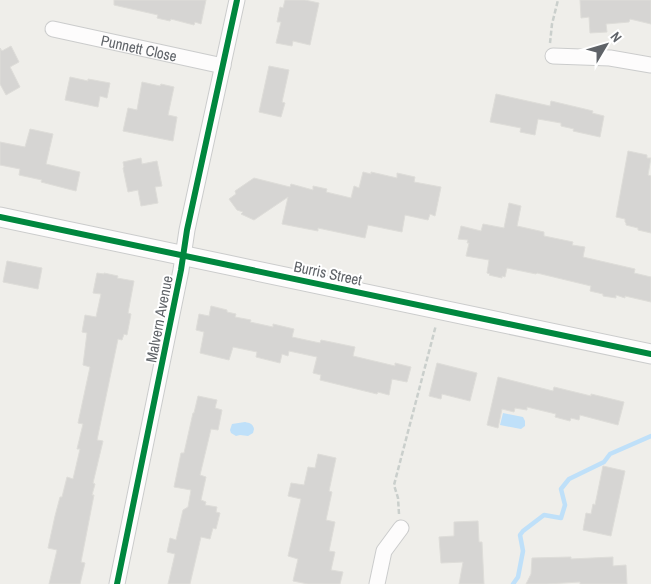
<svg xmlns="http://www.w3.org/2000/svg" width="651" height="584" font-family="'Archivo Narrow',sans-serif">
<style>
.water{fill:#bfe0f9}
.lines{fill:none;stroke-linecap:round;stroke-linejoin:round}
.stream{stroke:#bfe0f9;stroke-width:4.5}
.building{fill:#d6d5d3;stroke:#deddd9}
.minor-casing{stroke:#cbcccc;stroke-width:17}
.tertiary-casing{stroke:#cbcccc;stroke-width:21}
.path{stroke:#cacfcc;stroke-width:2.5;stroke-dasharray:5 2.5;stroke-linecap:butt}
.minor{stroke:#fdfcfc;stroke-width:15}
.tertiary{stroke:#fdfcfc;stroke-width:19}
.cycleway-casing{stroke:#fff;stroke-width:9}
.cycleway{stroke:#00873e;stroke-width:6}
.labels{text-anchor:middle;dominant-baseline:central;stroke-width:4;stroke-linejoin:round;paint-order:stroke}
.street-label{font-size:15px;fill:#5f6368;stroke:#fff}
</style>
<rect width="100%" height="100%" fill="#efeeea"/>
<path class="water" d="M503,413L523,417L525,421V426L521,429L500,425Z
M245,422C250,423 253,424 254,429L253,433L248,436L240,435L236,436L231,433L230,430L232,424Z"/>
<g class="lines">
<path class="stream" d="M513,584L518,577L523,551L520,535L523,531L544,515L561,518L565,505L561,489L569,479L604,462L610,454L651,436"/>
</g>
<path class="building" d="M114,0H206L201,24L195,22L194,25L171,19L170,21L157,18L158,15L114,5Z
M285,0H305L319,3L310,45L293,41L292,46L276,43L281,22H277L280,7L283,8Z
M580,0H651V24L630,19L629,22L606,24L607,32L590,33L589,17L581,18Z
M11,46L19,62L10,67L20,87L6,95L0,84V48L2,51Z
M269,66L289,70L282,102L285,103L281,117L259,112Z
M70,77L88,81V79L110,83L107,98L100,96L98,107L65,100Z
M142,82L160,86L161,84L174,87L168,115L177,117L173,141L123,131L128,108L137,110Z
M496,94L550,106L551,101L593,111L592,113L604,116L600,137L573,131L574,129L561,126V123L538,119L535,135L520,132L521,128L490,122Z
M30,129L53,134L46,164L80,172L76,191L41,182L42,180L19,175L20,169L0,165V142L25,147Z
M628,151L647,155V158H651L648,175L651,176V233L638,230V228L626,225V223L625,222V219L616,217Z
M141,158L142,164L157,161L162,186L155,187L158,203L141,206L138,190L128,192L123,168L124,167L123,162Z
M363,172L371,174V172L397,178V173L415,177L414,182L441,187L435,216L430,214L428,220L405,215L402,232L368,225L365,238L318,228V231L282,224L288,197L254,220L241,214L243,212L237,210L229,199L236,194L235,191L254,178L290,187L291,184L313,190V186L327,189L326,192L351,198L354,186L359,188Z
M509,203L521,206L517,226L544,232V236L573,242L572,245L585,247L583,257L635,269L634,273L651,277V302L625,296V298L616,295V298L603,296V294L590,291L591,286L537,273L536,274L507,268L505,277L502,276V278L489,275L490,274L487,273L489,260L466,256L469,243H467L468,240L458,239L461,226L481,231L483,224L504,228Z
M7,261L42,268L38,289L3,282Z
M97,273L104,274V273L118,276L117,278L134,281L128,313L131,314L127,335L124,334L122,340L118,339L97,440L103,441L93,483L95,484L92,495H94L81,562L85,563L80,584H49L57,550L48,548L55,516L60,497H62L67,477L73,479L80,449H77L83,424L78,423L90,367L83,365L87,333L82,332L85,315L96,317L101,294L93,293Z
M211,306L227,310V312L236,314L235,317L251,320L250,322L273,327V324L294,329L292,337L320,343L321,340L355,347L353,356L395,366V363L411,367L407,382L392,379L389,395L378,392L377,394L320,380L321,375L313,373L317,357L289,351L288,356L282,354L280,363L256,357L257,352L233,347L229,360L200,353L204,332L196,330L199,314L209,316Z
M437,363L477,373L470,401L442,394L441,399L429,396Z
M498,377L553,391L554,387L591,396V394L624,402L618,425L580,415L579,420L571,418L570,421L555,417L556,414L527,407V410L515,408L514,412L502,409L498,428L487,425Z
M198,396L217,400L215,408L222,410L218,430L211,429L200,475L206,477L201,500L206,502L205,505L217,507L216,512L220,513L216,529L213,528L210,539L201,537L190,584H168L175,554L167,552L170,538L176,540L183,510L188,507L191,490L174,487L181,453H184L193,413H194Z
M318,454L336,458L329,491L332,492L326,520L335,522L329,551L335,552L331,570L343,572L340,584H308L293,581L298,559L288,556L301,499L288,496L291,483L304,485L308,467L315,468Z
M603,466L625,471L611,536L583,530L586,513L591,514L593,504L595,505Z
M478,521L479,542H482L484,584H459L463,562L441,563L439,537L454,536V522Z
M571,557V559L613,557V566L626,565L627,584H580V582L547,584H526L531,574L532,558Z"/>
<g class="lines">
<defs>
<g id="minor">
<path id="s1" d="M53,29L223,66"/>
<path d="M553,56L610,58L651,65"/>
<path d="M117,584L181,270L187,230L237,0"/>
<path d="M377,584L384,551L401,528"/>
</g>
<path id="tertiary" d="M0,217L651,354"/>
</defs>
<use href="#minor" class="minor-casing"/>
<use href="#tertiary" class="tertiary-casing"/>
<path class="path" d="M550,43L552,24L558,0
M399,514L398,498L394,485L436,325"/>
<use href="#minor" class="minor"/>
<use href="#tertiary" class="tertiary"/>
<defs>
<path id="cycleway" d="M0,217L651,354
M117,584L181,270L187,230L237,0"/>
</defs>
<use href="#cycleway" class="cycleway-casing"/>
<use href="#cycleway" class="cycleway"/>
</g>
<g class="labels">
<g class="street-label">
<text stroke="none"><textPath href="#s1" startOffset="88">Punnett Close</textPath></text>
<text transform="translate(328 273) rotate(12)">Burris Street</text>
<text transform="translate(159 319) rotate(-79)">Malvern Avenue</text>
</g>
</g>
<g transform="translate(606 45) rotate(52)" stroke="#ffffff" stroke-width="4" paint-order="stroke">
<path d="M0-4L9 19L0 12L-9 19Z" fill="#5f6368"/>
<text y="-8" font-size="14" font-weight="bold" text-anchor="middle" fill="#5f6368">N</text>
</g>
</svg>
